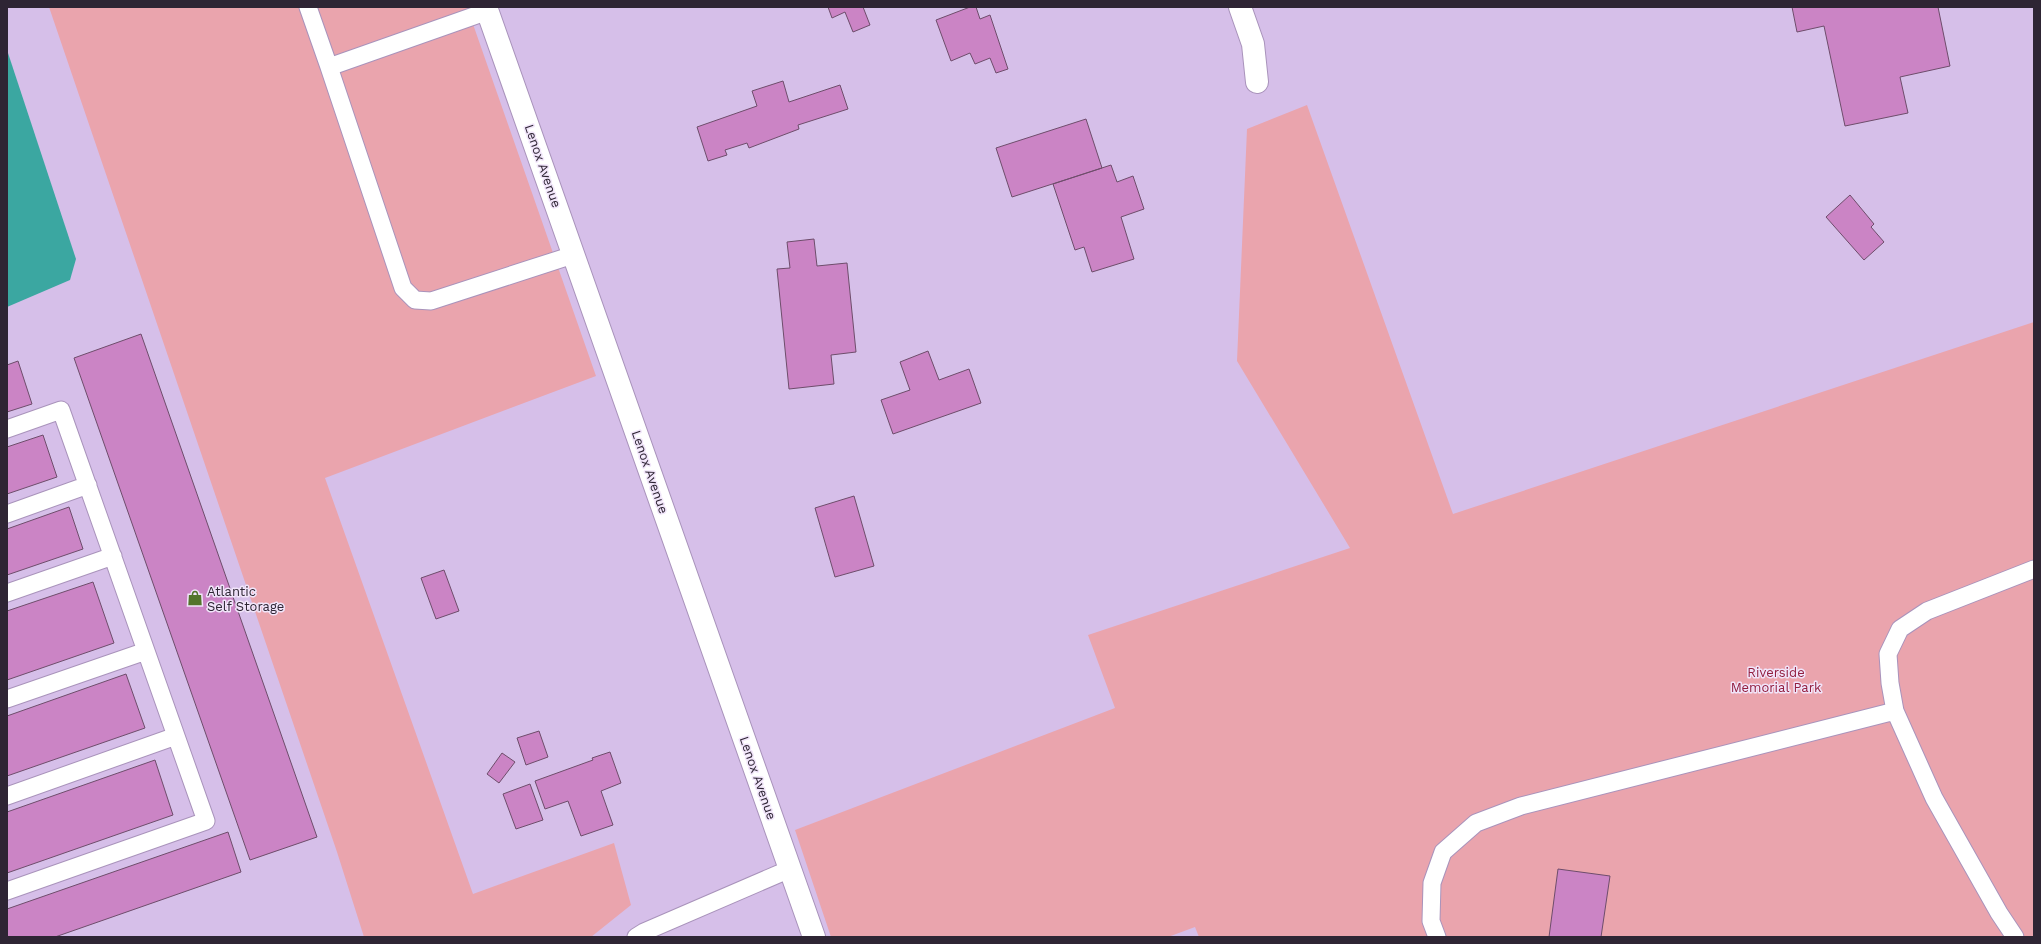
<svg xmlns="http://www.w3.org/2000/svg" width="2041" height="944" font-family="'Work Sans',sans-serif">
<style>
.green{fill:#eaa4ad}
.water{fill:#3ba7a1}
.building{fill:#cb84c5;stroke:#6e4d6b}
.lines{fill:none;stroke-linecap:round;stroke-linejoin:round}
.service-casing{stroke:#a993bb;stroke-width:19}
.minor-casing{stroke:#a993bb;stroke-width:24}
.tertiary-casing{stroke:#a993bb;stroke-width:24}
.service{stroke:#fff;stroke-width:17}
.minor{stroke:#fff;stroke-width:22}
.tertiary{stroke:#fff;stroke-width:22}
.labels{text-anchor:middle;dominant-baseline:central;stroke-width:3;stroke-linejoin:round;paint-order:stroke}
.street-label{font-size:13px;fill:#2e2534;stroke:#f1e5fa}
.poi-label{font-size:13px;fill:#2e2534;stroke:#f1e5fa;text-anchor:start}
.park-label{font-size:13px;fill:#921e3f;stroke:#f1e5fa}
</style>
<rect width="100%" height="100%" fill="#d6bfe9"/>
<path class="green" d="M49,7H467L596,376L325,478L473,894L614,843L631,905L591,937H364L337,852Z
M1307,105L1453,514L2034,322V937H1199L1195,927L1168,937H831L795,830L1115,708L1088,635L1350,548L1237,361L1247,129Z"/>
<path class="water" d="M7,50L76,259L70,280L7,307Z"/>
<path class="building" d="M828,7H863L870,25L853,32L845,12L832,18Z
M970,7H976L980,19L990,15L1008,69L996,73L990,58L975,64L970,53L951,61L936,20Z
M1792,7H1938L1950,66L1900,77L1908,113L1845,126L1824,26L1797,32Z
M783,81L789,102L840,85L848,109L798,125L799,129L749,148L747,143L725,150L727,155L708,161L697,127L757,106L752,91Z
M1086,119L1102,168L1012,197L996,148Z
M1111,165L1117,182L1133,176L1144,209L1121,217L1134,259L1092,272L1084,247L1075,250L1053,184Z
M1850,195L1874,224L1871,227L1884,242L1864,260L1826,217Z
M814,239L817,266L847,263L856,352L831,355L834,384L789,389L777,269L790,268L787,242Z
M141,334L317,837L250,860L74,358Z
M928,351L939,380L969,369L981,403L893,434L881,400L910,390L900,362Z
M18,361L32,404L7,412V365Z
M43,435L57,477L7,494V447Z
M854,496L874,566L835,577L815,508Z
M69,507L83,549L7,575V529Z
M444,570L459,611L436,619L421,578Z
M93,582L114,643L7,680V611Z
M126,674L145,728L7,776V716Z
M539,731L548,757L526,765L517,738Z
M610,752L621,783L601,791L613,825L581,836L568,801L545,809L535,781L593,760L592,758Z
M502,753L515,762L499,783L487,774Z
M155,760L173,815L7,873V812Z
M530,784L543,820L516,829L503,794Z
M228,832L241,872L55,937H7V909Z
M1558,869L1610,876L1601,937H1549Z"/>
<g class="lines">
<defs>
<path id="service" d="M308,7L329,67
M488,11L329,67L403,288L415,300L431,301L573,255
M7,429L61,410L206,821L7,891
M7,514L88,485
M7,593L113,556
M7,699L146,651
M1895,711L1890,683L1888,654L1900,629L1927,611L2034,569
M7,796L176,736
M636,937L644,932L790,869
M1437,937L1431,921L1432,883L1443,852L1476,823L1521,806L1895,711L1934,798L1999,913L2015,937"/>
<path id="minor" d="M1240,7L1253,44L1257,82"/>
<path id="tertiary" d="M486,7L814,937"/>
</defs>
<use href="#service" class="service-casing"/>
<use href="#minor" class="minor-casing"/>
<use href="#tertiary" class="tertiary-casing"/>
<use href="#service" class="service"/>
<use href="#minor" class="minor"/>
<use href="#tertiary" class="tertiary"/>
</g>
<defs>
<symbol id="shop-bare" viewBox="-9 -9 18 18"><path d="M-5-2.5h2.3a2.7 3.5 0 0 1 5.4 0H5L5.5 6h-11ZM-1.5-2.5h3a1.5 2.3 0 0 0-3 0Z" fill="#53742b" stroke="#f1e5fa" stroke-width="2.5" paint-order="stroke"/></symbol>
</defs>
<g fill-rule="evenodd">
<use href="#shop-bare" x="184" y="587" width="22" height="22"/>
</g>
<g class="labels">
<g class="street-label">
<text transform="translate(543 166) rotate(71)">Lenox Avenue</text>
<text transform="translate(650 472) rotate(71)">Lenox Avenue</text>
<text transform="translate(758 778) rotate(71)">Lenox Avenue</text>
</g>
<g class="poi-label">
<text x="207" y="591">Atlantic<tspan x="207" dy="15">Self Storage</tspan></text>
</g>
<g class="park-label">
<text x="1776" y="672">Riverside<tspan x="1776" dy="15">Memorial Park</tspan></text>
</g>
</g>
<rect width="2041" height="944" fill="none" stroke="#2e2534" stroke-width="16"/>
</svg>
